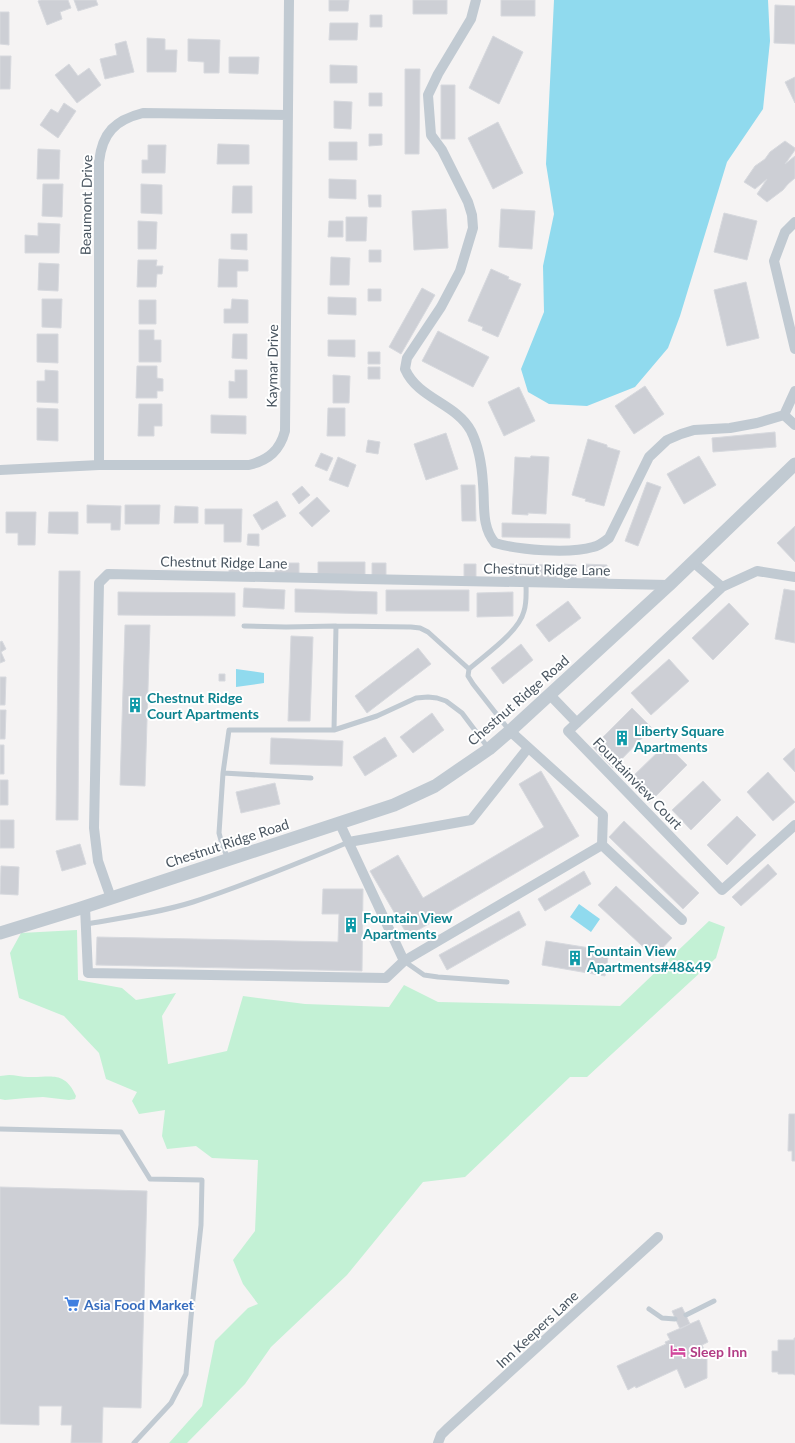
<svg xmlns="http://www.w3.org/2000/svg" width="795" height="1443" font-family="Lato,sans-serif">
<style>
.green{fill:#c3f1d5}
.water{fill:#90daee}
.building{fill:#cdcfd5;stroke:#d7d9de}
.lines{fill:none;stroke-linecap:round;stroke-linejoin:round}
.service{stroke:#c1cad2;stroke-width:5}
.minor{stroke:#c1cad2;stroke-width:10}
.tertiary{stroke:#c1cad2;stroke-width:13}
.labels{text-anchor:middle;dominant-baseline:central;stroke-width:4;stroke-linejoin:round;paint-order:stroke}
.street-label{font-size:14px;fill:#4a5661;stroke:#fff}
.culture-label{font-size:14px;font-weight:bold;fill:#0d838f;stroke:#fff;text-anchor:start}
.shop-label{font-size:14px;font-weight:bold;fill:#366cbe;stroke:#fff;text-anchor:start}
.hotel-label{font-size:14px;font-weight:bold;fill:#b23c85;stroke:#fff;text-anchor:start}
</style>
<rect width="100%" height="100%" fill="#f5f3f3"/>
<path class="green" d="M709,921L725,927L716,958L587,1077H570L465,1177L423,1182L347,1275L271,1347L245,1384L187,1443H169L202,1406L215,1341L248,1308L258,1304L243,1284L233,1260L255,1231L258,1160L212,1158L196,1146L167,1149L162,1136L165,1110L139,1114L132,1101L137,1092L106,1079L99,1053L64,1016L19,998L10,953L21,933L77,930L78,980L122,988L136,1000L176,993L162,1016L168,1064L227,1051L243,996L305,1004L389,1007L404,985L438,1002L620,1006Z
M9,1075C15,1075 22,1077 28,1077C51,1078 64,1070 76,1096L75,1099L69,1100L43,1097L26,1098L5,1100L0,1099V1076Z"/>
<path class="water" d="M554,0H768L770,41L763,109L727,162L680,316L668,348L635,387L587,406L549,404L528,392L521,369L544,312L543,266L554,214L546,164Z
M236,669L264,673V683L236,687Z
M579,904L600,919L591,932L570,917Z"/>
<path class="building" d="M41,0H68L71,8L60,12L62,19L47,25L38,1Z
M74,0H96L98,5L78,11Z
M329,0H349L348,11H329Z
M413,0H447V14H413Z
M501,0H535V16H501Z
M775,5L795,6V44L774,43Z
M0,12H9V45L0,44Z
M370,15H382V27H370Z
M330,23H358L357,40H329Z
M493,36L523,52L499,104L469,88Z
M147,38L165,39V50H177L176,72H147Z
M188,39L220,40L219,73H204V62L188,61Z
M126,41L134,72L105,79L100,59L117,55L115,44Z
M0,56H11L10,89H0Z
M229,57H259L258,74L229,73Z
M69,64L78,76L89,68L101,85L77,103L55,75Z
M330,65L357,66V83H330Z
M405,69H420L419,154H405Z
M795,77V103L785,82Z
M441,85H455V139H441Z
M369,93H382V106H369Z
M334,101L352,102L351,129L334,128Z
M64,103L76,111L58,138L40,125L51,109L58,113Z
M498,122L523,173L493,189L468,138Z
M369,134H382V145L369,146Z
M785,141L795,148V150L785,164L795,156V178L788,184L783,190L767,202L757,194L767,179L755,189L744,182L755,166L765,159L770,152Z
M329,142H357V160H329Z
M218,144L249,145V164H217Z
M148,145H166L165,173H142V160H148Z
M38,149L60,150L59,179H37Z
M329,179L356,180V199L329,198Z
M43,184H63L62,217L42,216Z
M141,184L162,185V214L141,213Z
M233,186H252V213H232Z
M368,195H381V207H369Z
M446,209L448,248L414,250L412,211Z
M501,209L535,211L532,249L499,247Z
M724,213L757,221L747,260L714,252Z
M346,217H367L366,241H346Z
M138,221L157,222L156,249H138Z
M329,221H343V237H328Z
M38,223L60,224L59,253H25V235L38,236Z
M231,234H247V250L231,249Z
M369,250H381V262H369Z
M331,257L350,258L349,285H330Z
M219,259L248,260V271H237V287H218Z
M138,260H157L156,266H163L162,274H157L156,287H137Z
M39,263L59,264L58,291L38,290Z
M491,269L509,277L508,279L521,284L498,337L482,330L483,327L468,321Z
M746,282L759,338L727,346L714,290Z
M422,288L435,295L401,354L389,347Z
M368,289H381V301H368Z
M328,297L356,298V315L328,314Z
M42,299H62L61,328L42,327Z
M232,299L248,300V323H224V309H231Z
M139,300H156V324H139Z
M139,330H154V340H161V362H139Z
M438,331L489,357L473,387L422,361Z
M37,334H58V363L37,362Z
M233,334H247V359L232,358Z
M328,340H355V357L328,356Z
M368,352H380V364H368Z
M137,366H157V378L163,379V391H157V398H136Z
M368,367H380V379H368Z
M45,370L58,371V403L37,402V381H45Z
M235,370H247V398H229V381L235,382Z
M333,375L350,376L349,403H333Z
M645,386L664,414L634,434L615,406Z
M519,387L535,421L504,436L488,402Z
M139,404H162V426H154V436H138Z
M37,408L58,409V441L37,440Z
M328,408H345V436H327Z
M211,415L246,416V434L211,433Z
M775,432L776,447L713,452L712,438Z
M446,433L458,469L426,480L414,444Z
M588,439L607,445V447L620,451L604,506L585,501L586,499L572,495Z
M368,440L380,442L378,454L366,452Z
M321,453L333,458L327,471L315,466Z
M531,456L549,457L546,514L528,513V515L512,514L515,457L530,458Z
M699,456L716,485L684,504L667,474Z
M338,457L356,465L348,487L329,480Z
M647,482L661,487L638,546L625,541Z
M461,485H475L476,521H462Z
M302,486L310,495L299,504L292,494Z
M317,497L330,511L312,527L299,513Z
M277,501L286,516L262,530L253,515Z
M87,505L121,506L120,530H111V523H87Z
M125,505H160L159,524H125Z
M175,506L198,507V523H174Z
M205,509H242L241,542H224V524H205Z
M6,512H36L35,545H18V533H6Z
M49,512H78V534L48,533Z
M502,523L570,524V538L502,537Z
M795,526V562L777,543Z
M248,534H259V546L247,545Z
M229,562H242V576H229Z
M318,562H365V577H318Z
M275,563H299V577L275,576Z
M372,563H386V577H372Z
M464,564H476V578H464Z
M510,564L557,565V579H510Z
M563,564L576,565V579L563,578Z
M583,564L607,565V579L583,578Z
M59,571H80L78,820H56Z
M244,588L285,590L284,609L243,607Z
M295,589L377,592V614L295,612Z
M784,589L795,591V643L775,639Z
M386,590H469V611H386Z
M118,592L235,593V616L118,615Z
M513,592V616L477,617V593Z
M568,601L581,618L549,642L536,625Z
M729,603L749,624L713,660L692,638Z
M125,625H150L145,786L120,785Z
M291,636L313,637L310,721H288Z
M2,641L6,649L1,652L5,661L0,663V642Z
M521,644L533,660L503,684L491,668Z
M418,648L431,664L367,713L355,696Z
M669,659L689,681L651,715L631,693Z
M219,674H225V681H219Z
M0,677H6L5,705H0Z
M632,708L652,728L613,768L593,747Z
M0,710H6L5,739H0Z
M432,713L444,730L413,753L400,737Z
M385,737L397,756L365,776L353,757Z
M271,738L343,741L342,766L270,764Z
M666,744L687,765L649,803L628,781Z
M0,745H4V774H0Z
M795,748V772L783,759Z
M541,771L579,836L408,936L370,871L398,855L423,898L544,827L519,784Z
M768,772L795,802L773,821L747,792Z
M0,780H8V805H0Z
M703,781L721,800L691,830L672,810Z
M275,783L280,804L241,813L236,792Z
M737,816L756,835L727,865L707,845Z
M0,820H14V848H0Z
M624,821L699,893L683,909L609,837Z
M80,844L86,864L62,871L56,851Z
M768,864L777,874L741,906L732,897Z
M1,866L19,867L18,895L0,894Z
M584,871L591,884L545,911L538,899Z
M616,886L672,938L654,957L598,905Z
M323,889H363L362,971L96,965L97,937L338,942L339,914H322Z
M519,911L526,925L447,970L439,955Z
M546,941L609,951L605,976L542,965Z
M789,1114H795V1161H792V1151H788Z
M0,1187L147,1191L141,1408L103,1407L102,1443H71L72,1425H61L62,1406H39V1425L0,1424Z
M682,1307L690,1324L680,1329L672,1311Z
M699,1320L708,1342L702,1345L707,1356V1378L685,1388L677,1369L636,1388L635,1386L628,1390L617,1366L666,1344L665,1342L670,1340L667,1334Z
M794,1338H795V1375L793,1374H778V1372H772V1351H778V1340H794Z"/>
<g class="lines">
<path class="service" d="M244,626L286,627L336,626
M334,730L336,626L411,627L420,628L428,632L469,669
M509,730L473,684L468,676L469,669C485,655 519,632 524,611C527,602 526,592 526,582
M223,773L311,778
M228,859L222,844L219,833L223,773L229,730H334L377,716L416,698L428,697L437,698L446,701L462,713L489,749
M86,924C121,918 158,913 193,902C246,885 298,863 349,842
M404,961L424,975L438,977L507,982
M0,1129L121,1132L150,1179L202,1180L201,1225L191,1317L186,1374L171,1403L134,1443
M649,1309L662,1318L675,1319
M686,1315L714,1301"/>
<path class="minor" d="M476,0L471,19L438,74L428,95L431,135L442,150L468,202L472,215L473,228L460,271L441,307L407,358L405,369C418,399 456,403 471,431C479,447 482,467 483,484C485,505 481,526 495,543C519,550 569,554 593,547C599,546 604,542 609,538L649,457L667,440L681,434L694,430L730,428L757,423L784,415
M795,222L785,232L774,261L795,349
M795,391L784,415L795,425
M99,465V162C102,133 115,120 143,113L288,115
M0,470L99,465H249C269,460 280,450 285,431L289,0
M693,562L722,587
M795,577L757,571L722,587L568,731L722,890L795,825
M550,695L577,723
M510,731L603,815L602,845L682,920
M340,824L404,961
M349,842L471,820L528,748
M111,898L98,861L94,828L99,583L108,574L669,585
M85,907L88,973L386,978L404,961L602,845
M438,1443L441,1435L447,1429L658,1237"/>
<path class="tertiary" d="M0,933L78,909L394,805L435,786L489,749L510,731L669,585L795,464"/>
</g>
<defs>
<symbol id="building-bare" viewBox="-9 -9 18 18"><path d="M-4-6H4V6H1V3H-1V6H-4ZM-2.5-4.3h1.7v1.8h-1.7ZM.8-4.3h1.7v1.8H.8ZM-2.5-1h1.7V.8h-1.7ZM.8-1h1.7V.8H.8Z" fill="#0f9aa8" stroke="#fff" stroke-width="2.5" paint-order="stroke"/></symbol>
<symbol id="supermarket-bare" viewBox="-9 -9 18 18"><path d="M-6-5.5h2.5l.6 2H6L4.5 2H-2.5L-4.4-4H-6ZM-1.5 3.2a1.3 1.3 0 1 0 .1 0ZM3 3.2a1.3 1.3 0 1 0 .1 0Z" fill="#3f7fe0" stroke="#fff" stroke-width="2.5" paint-order="stroke"/></symbol>
<symbol id="hotel-bare" viewBox="-9 -9 18 18"><path d="M-6-4.5h1.5V1H6V5H4.5V3h-9V5H-6ZM-4 0a1.8 1.8 0 1 1 3.6 0ZM.5 0V-2.5h3Q6-2.5 6 0Z" fill="#d1479c" stroke="#fff" stroke-width="2.5" paint-order="stroke"/></symbol>
</defs>
<g fill-rule="evenodd">
<use href="#building-bare" x="124" y="694" width="22" height="22"/>
<use href="#building-bare" x="611" y="727" width="22" height="22"/>
<use href="#building-bare" x="340" y="914" width="22" height="22"/>
<use href="#building-bare" x="564" y="947" width="22" height="22"/>
<use href="#supermarket-bare" x="61" y="1293" width="22" height="22"/>
<use href="#hotel-bare" x="667" y="1340" width="22" height="22"/>
</g>
<g class="labels">
<g class="street-label">
<text transform="translate(86 205) rotate(-89)">Beaumont Drive</text>
<text transform="translate(272 366) rotate(-89)">Kaymar Drive</text>
<text transform="translate(224 562) rotate(1)">Chestnut Ridge Lane</text>
<text transform="translate(547 569) rotate(1)">Chestnut Ridge Lane</text>
<text transform="translate(518 700) rotate(-41)">Chestnut Ridge Road</text>
<text transform="translate(638 783) rotate(46)">Fountainview Court</text>
<text transform="translate(227 843) rotate(-18)">Chestnut Ridge Road</text>
<text transform="translate(537 1329) rotate(-43)">Inn Keepers Lane</text>
</g>
<g class="culture-label">
<text x="147" y="697">Chestnut Ridge<tspan x="147" dy="16">Court Apartments</tspan></text>
<text x="634" y="730">Liberty Square<tspan x="634" dy="16">Apartments</tspan></text>
<text x="363" y="917">Fountain View<tspan x="363" dy="16">Apartments</tspan></text>
<text x="587" y="950">Fountain View<tspan x="587" dy="16">Apartments#48&amp;49</tspan></text>
</g>
<g class="shop-label">
<text x="84" y="1304">Asia Food Market</text>
</g>
<g class="hotel-label">
<text x="690" y="1351">Sleep Inn</text>
</g>
</g>
</svg>
